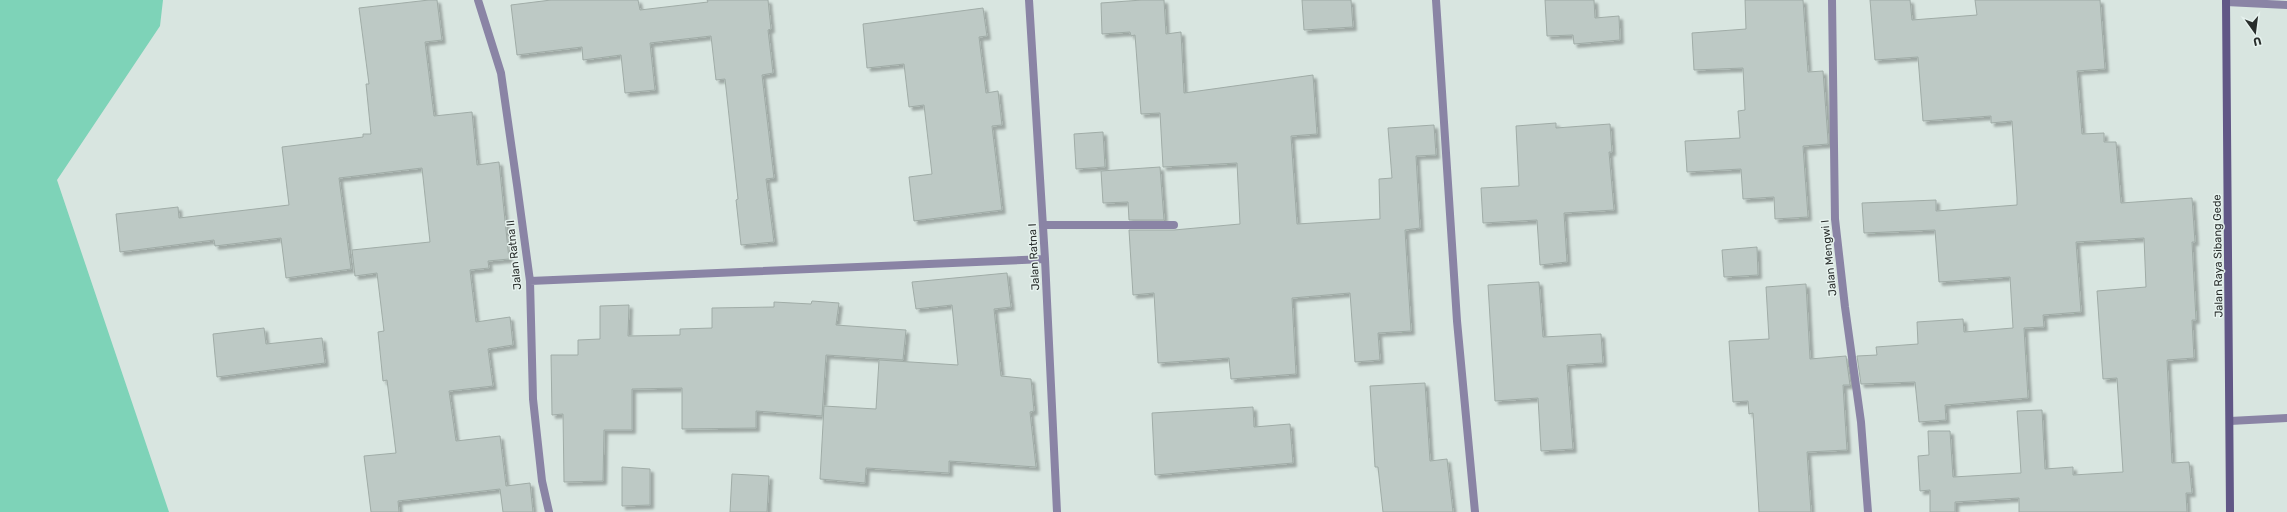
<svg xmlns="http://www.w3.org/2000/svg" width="2287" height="512" font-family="Rubik,sans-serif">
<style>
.green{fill:#7ed3b8}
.building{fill:#bdc9c5;stroke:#a0aca7;filter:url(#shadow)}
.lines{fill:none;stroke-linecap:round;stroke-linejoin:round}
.service{stroke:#8a84a5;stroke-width:8}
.minor{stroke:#8a84a5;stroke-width:8}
.secondary{stroke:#615786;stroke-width:8}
.labels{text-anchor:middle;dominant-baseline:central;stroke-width:3;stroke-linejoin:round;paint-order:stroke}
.street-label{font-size:11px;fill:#282d2b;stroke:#e6f2ee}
</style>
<defs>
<filter id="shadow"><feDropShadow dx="3.5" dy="3.5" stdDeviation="1" flood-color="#0004"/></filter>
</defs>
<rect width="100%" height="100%" fill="#d8e5e0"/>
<path class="green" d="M0,0H163L160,26L57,180L169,512H0Z"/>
<path class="building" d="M429,0H437L442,40L425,42L434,116L472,112L477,165L499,162L509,259L488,261L489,268L470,270L476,322L510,317L513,345L488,349L493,386L449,391L456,441L500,436L506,486L530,483L533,512H503L500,489L398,501L399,512H371L364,456L396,453L387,380L383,381L378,332L384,331L377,273L355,276L352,250L430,242L422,168L339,178L351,269L286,278L281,238L215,246L214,240L120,252L116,214L178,207L179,218L289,205L282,147L363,137V134H371L366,84H369L359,8Z
M551,0H638L640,10L708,2L707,0H768L771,29L768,30L773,73L762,75L774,178L766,179L774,242L741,245L736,200L738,199L725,79L716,80L711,36L650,43L655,90L625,93L621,55L583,60L582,47L517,55L511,5Z
M1142,0H1164L1166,34L1181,32L1184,93L1313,75L1317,134L1291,136L1297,224L1380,219L1379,179L1392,178L1388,128L1434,125L1436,155L1416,156L1420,228L1405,230L1411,331L1378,333L1380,360L1355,362L1350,293L1292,298L1296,374L1231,379L1229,358L1158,363L1154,293L1133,295L1129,230H1174L1240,224L1237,163L1163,167L1160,113L1141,114L1135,35L1131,36L1130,32L1102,34L1101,3Z
M1302,0H1351L1353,27L1304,30Z
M1545,0H1594L1595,18L1619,16L1620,40L1574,44L1573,35L1547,36Z
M1745,0H1803L1808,72L1823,71L1828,140V144L1803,146L1808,217L1775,219L1774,197L1743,199L1741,169L1687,172L1685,141L1740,138L1738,111L1745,110L1743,68L1694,70L1692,33L1746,29Z
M1870,0H1910L1912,20L1977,15L1975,0H2100L2105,69L2077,71L2082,134L2104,133V142H2116L2121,203L2192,198L2195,242H2192L2196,320H2192L2194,358L2167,360L2172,463L2189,462L2192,493H2186L2187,512H2019V498L1955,502V512H1930V490L1920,491L1918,456L1929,455L1928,431H1950L1953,477L2021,473L2017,411L2042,410L2045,469L2073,467V475L2123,472L2117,378L2103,379L2097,291L2146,287L2144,238L2076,242L2081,312L2043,315L2044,327L2024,328L2028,398L1945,405L1946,420L1919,422L1915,382L1861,384L1857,356L1877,355L1876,347L1918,344L1917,322L1963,319L1964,332L2013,328L2010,277L1939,282L1935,230L1864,233L1862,203L1936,200V211L2017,205V198L2012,121L1991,123V116L1923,121L1918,57L1875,60Z
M983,8L987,36L979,37L986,93L998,91L1002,125L992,126L1002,210L914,221L909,177L932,174L924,105L909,107L904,64L867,68L863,24Z
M1556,123V128L1610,124L1612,152H1609L1614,210L1564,213L1567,262L1540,265L1537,220L1483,223L1481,188L1519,186L1516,126Z
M1103,132L1105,167L1076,169L1074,134Z
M1160,167L1164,220H1129L1128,202L1103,203L1101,171Z
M1757,247L1758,275L1724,277L1722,250Z
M1007,273L1011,307L994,309L1001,376L1031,379L1034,411L1030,412L1036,467L949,461V473L866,468L865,483L820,479L824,406L876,409L879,360L958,365L952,305L916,309L912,282Z
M1539,282L1543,337L1601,334L1603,363L1567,365L1573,449L1541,451L1538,398L1495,401L1488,285Z
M1806,284L1810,359L1846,356L1850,385H1843L1847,450L1807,452L1811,512H1759L1753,413L1749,414L1748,401L1733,402L1729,341L1769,339L1766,287Z
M812,301L839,303L836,325L906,330L903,360L826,355L822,416L756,411V428L682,429V388L632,389V430H604L603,481L564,482L563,414L552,415L551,355H578V340L600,339V306L629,305L628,336L680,335V329L712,328V308L774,307V302L811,304Z
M264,328L266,344L322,338L325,363L217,377L213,334Z
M1425,383L1430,461L1447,459L1453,512H1383L1378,467H1375L1370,386Z
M1253,407L1254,427L1290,424L1293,463L1155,475L1152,413Z
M622,467L650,469V505L622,506Z
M732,474L769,476L767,512H730Z"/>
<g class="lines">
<path class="service" d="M2226,2L2287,5"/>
<path class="minor" d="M478,0L501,73L517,185L530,281L533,399L542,481L549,512
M1029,0L1045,259L1057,512
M1436,0L1457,321L1475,512
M1832,0L1835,219L1845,307L1861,422L1868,512
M1043,225H1174
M530,281L1045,259
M2230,421L2287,418"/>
<path class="secondary" d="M2226,0L2230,512"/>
</g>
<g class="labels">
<g class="street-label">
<text transform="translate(514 255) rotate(-96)">Jalan Ratna II</text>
<text transform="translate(2218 256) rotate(-91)">Jalan Raya Sibang Gede</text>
<text transform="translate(1034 257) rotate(-93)">Jalan Ratna I</text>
<text transform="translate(1829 258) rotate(-96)">Jalan Mengwi I</text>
</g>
</g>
<g transform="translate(2255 32) rotate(166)" stroke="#e6f2ee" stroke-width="3" paint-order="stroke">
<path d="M0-3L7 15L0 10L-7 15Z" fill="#282d2b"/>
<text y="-6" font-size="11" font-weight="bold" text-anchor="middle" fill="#282d2b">U</text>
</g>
</svg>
